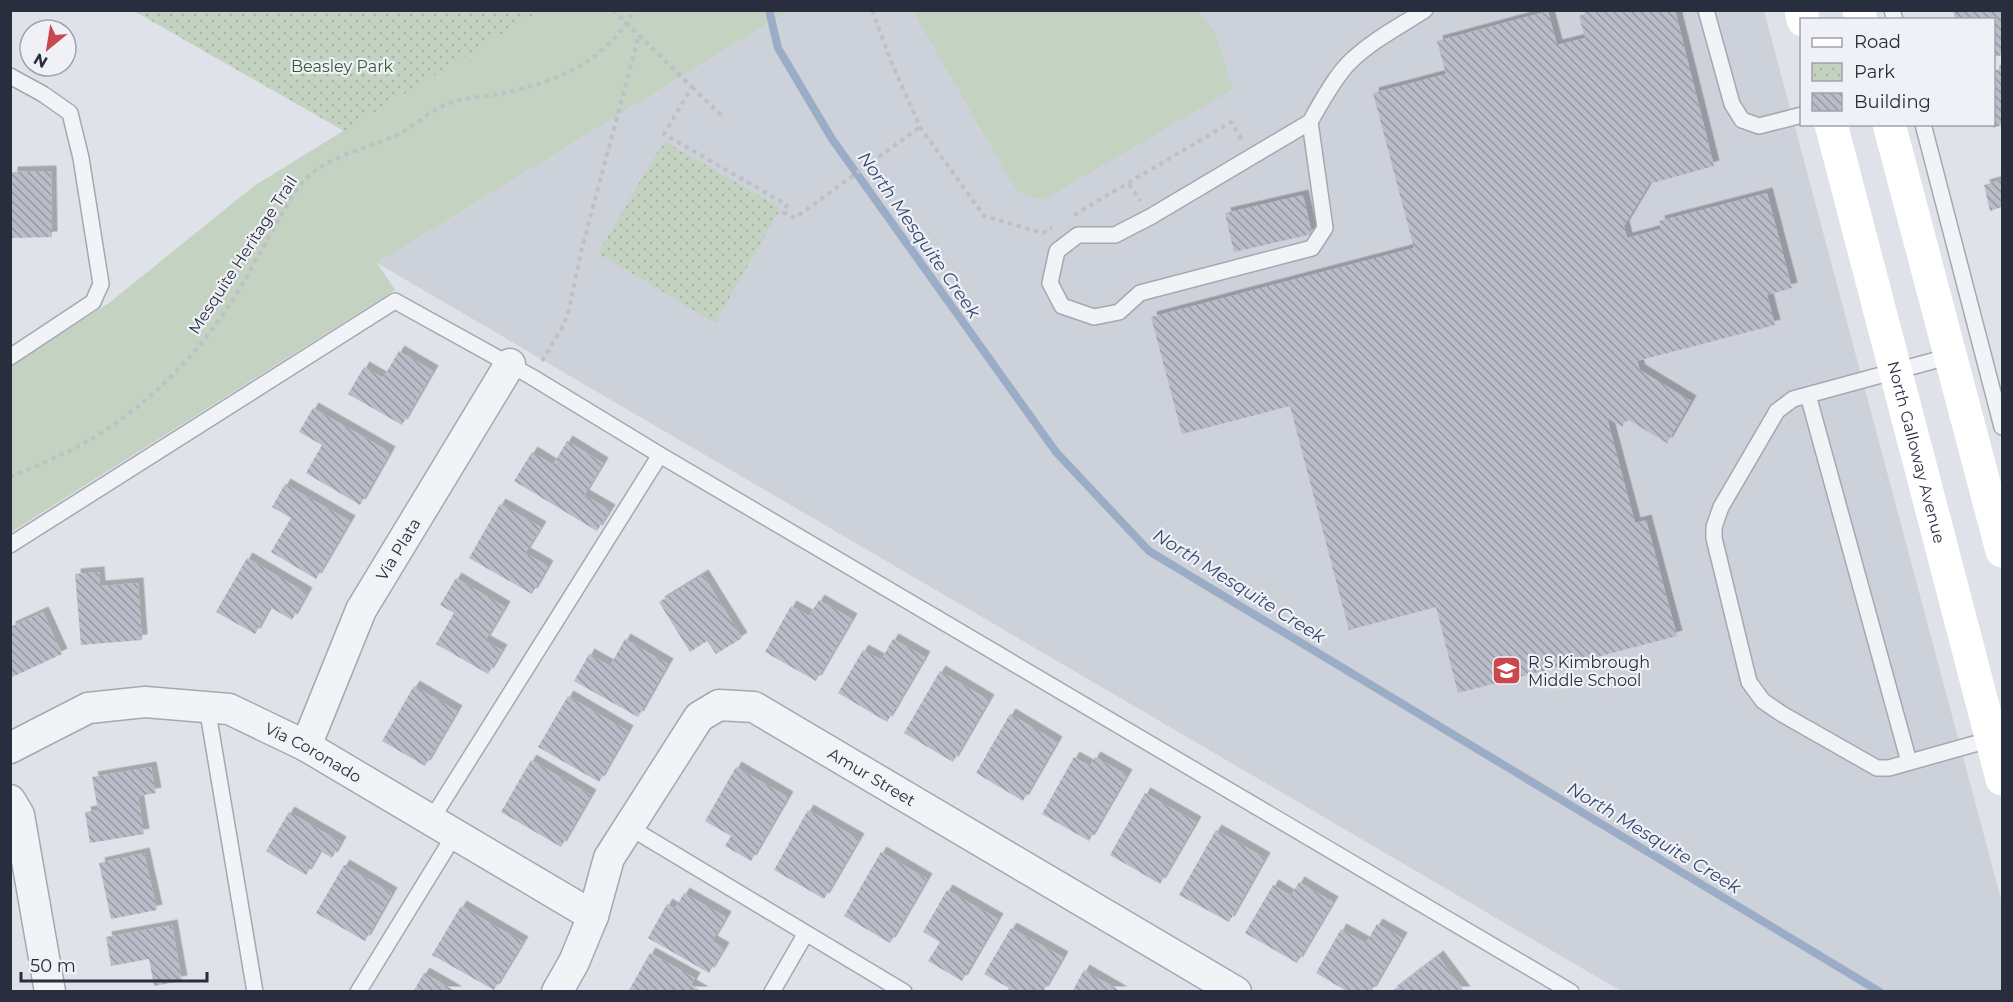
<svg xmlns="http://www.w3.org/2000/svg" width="2013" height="1002" font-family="Montserrat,sans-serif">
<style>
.built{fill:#cdd1da}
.grass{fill:#c3d2c1}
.park{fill:url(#park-dots)}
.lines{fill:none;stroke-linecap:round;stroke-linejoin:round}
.stream{stroke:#9bacc7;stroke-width:8}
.building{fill:url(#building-back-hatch);filter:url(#shadow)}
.lane-casing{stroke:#a5a8b2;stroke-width:18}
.street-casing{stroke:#a5a8b2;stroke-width:33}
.path{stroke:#bec0c6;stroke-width:4;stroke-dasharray:4.5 4.5;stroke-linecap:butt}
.lane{stroke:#f2f3f6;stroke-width:15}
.street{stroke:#f2f3f6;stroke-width:30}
.secondary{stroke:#fff;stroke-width:33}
.labels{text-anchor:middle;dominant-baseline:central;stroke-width:4.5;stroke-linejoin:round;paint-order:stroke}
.park-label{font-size:16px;fill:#395a36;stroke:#eff1f6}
.street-label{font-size:16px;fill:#292e3f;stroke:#eff1f6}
.poi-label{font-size:16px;fill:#292e3f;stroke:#eff1f6;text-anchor:start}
.water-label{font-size:18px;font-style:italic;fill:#344971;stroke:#eff1f6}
</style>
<defs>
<pattern id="park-dots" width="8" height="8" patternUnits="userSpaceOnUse" patternTransform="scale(1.5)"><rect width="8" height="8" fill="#c3d2c1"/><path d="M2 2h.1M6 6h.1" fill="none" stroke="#a8b5a7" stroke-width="1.8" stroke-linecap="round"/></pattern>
<pattern id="building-back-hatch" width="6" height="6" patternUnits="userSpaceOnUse" patternTransform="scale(1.5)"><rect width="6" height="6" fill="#babdc8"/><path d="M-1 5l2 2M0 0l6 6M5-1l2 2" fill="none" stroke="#979aa4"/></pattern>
<filter id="shadow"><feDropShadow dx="5.5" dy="-5.5" stdDeviation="0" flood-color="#0004"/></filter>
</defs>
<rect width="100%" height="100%" fill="#dfe2e8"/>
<path class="built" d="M788,11H1764L2002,903V991H1621L377,263Z"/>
<path class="grass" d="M403,11H788L377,263L395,290L11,532V366L109,303L254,186L528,17Z
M913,11H1198L1214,31L1233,89L1043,200L1016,190Z"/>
<path class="park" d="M134,11L539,10V11L344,131Z
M664,141L781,208L715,323L598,253Z"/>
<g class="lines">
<path class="stream" d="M769,10L778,48L832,139L1056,452L1149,551L1880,992"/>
</g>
<path class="building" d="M1597,10H1675L1714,166L1649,184L1624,226L1627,238L1661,229L1659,221L1767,193L1792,288L1767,295L1775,325L1637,361L1640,370L1691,401L1667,443L1627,419L1622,427L1607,418L1635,523L1646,520L1677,636L1458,693L1436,607L1349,630L1290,406L1182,434L1151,317L1414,248L1373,93L1446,74L1437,41L1548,11L1557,45L1585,38L1579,16Z
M1953,10H2002V55L1994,57V20H1955Z
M2002,68V125L1993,128L1994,71Z
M51,171L52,237L10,238L12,172Z
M2002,180V207L1990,211L1984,185Z
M1303,195L1312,234L1234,252L1225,213Z
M399,351L433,371L402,425L348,394L364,367L383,378Z
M313,408L390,452L360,505L306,473L322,445L299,432Z
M567,441L603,463L584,495L610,510L597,531L514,481L532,452L553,465Z
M285,484L350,521L316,579L271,552L291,518L272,507Z
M500,504L541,527L525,553L548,566L532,594L469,558Z
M247,558L307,593L292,620L270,607L255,634L216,612Z
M99,572L100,586L138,583L142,640L81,645L75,574Z
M703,575L742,638L716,654L707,641L690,652L659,602Z
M456,578L505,607L485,641L502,650L488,674L436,644L454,613L440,605Z
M819,600L852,619L816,681L765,652L791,606L809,616Z
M43,612L62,654L10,678V627Z
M625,639L668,664L638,717L574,681L589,654L610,666Z
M893,639L925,657L887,722L838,693L863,650L881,660Z
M940,671L989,700L953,762L904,733Z
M414,686L457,711L425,766L382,741Z
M568,696L628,731L599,782L538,747Z
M1010,714L1057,742L1023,801L976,773Z
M1074,757L1090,766L1095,757L1127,775L1089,841L1042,814Z
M531,760L591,795L561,847L501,812Z
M151,767L156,793L138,796L144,834L90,843L85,812L98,810L92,777Z
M736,767L788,797L751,861L725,846L731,836L705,821Z
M1145,793L1196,822L1160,884L1110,855Z
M808,810L859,839L824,899L774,870Z
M289,812L341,842L332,858L320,851L306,875L266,851Z
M1216,830L1265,858L1229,922L1179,895Z
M881,852L927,879L890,943L844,916Z
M144,853L157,910L111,919L99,863Z
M344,865L392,893L365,941L316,913Z
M1299,882L1333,902L1297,963L1245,933L1273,885L1291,896Z
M947,890L998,919L962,981L928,961L940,942L923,932Z
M684,893L726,917L712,941L724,948L709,973L648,938L667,904L675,909Z
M461,906L523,942L494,990L432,955Z
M1377,924L1402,938L1371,992H1348L1316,973L1341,929L1366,943Z
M172,925L182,981L154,986L149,959L111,966L106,937Z
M1011,928L1063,957L1043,992H1007L1009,988L984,974Z
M650,953L695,978L691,985L703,992H628Z
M1438,956L1465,992H1391Z
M1084,970L1122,992H1072Z
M424,973L457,992H413Z"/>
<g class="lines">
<defs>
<path id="lane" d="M1706,10L1732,104L1742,120L1759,126L1802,115
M1892,10L1895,20
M10,76L43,94L70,113L81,158L101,284L93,302L10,357
M1310,122L1325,228L1312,248L1140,293L1119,312L1094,317L1062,306L1050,283L1057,251L1078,235H1115L1150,217L1310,122C1320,104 1337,73 1352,60C1373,40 1400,26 1425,10
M1923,124L2002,427
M1951,356L1793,399L1777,411L1721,507L1714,527V538L1749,682L1763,701L1782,714L1877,768H1889L1992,739
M1808,395L1909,762
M10,545L395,301L532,377L660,455L1571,992
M207,707L255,992
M431,820L660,455
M629,827L904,992
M358,992L455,834
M772,992L806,933"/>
<g id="street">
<path id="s1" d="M306,746L361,610L510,364"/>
<path id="s2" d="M10,748L88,708L145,702L229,709L306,746L593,916"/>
<path d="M10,800L19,815L50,992"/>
<path id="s3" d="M557,992L574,962L593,916L609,858L699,717L719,705L754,707L1236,992"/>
</g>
</defs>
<use href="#lane" class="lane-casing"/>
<use href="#street" class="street-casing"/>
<path class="path" d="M613,10L692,87L664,134L787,205L783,212L795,218L920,127
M872,10L891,61L920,127L984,216L1043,233L1052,228
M692,87L723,117
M1129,184L1140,201
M1074,215L1231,122L1242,140L1243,139
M542,361L563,326L569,310L581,252L639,35
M10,477C34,467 58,457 81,445C142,411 197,357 234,298C249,274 262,248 277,223C287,205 297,185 314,172C337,153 374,147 401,133C416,124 430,111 447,104C465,97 486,97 505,93C558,81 607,61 634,10"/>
<use href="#lane" class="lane"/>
<use href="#street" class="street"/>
<g class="secondary">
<path d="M1801,10L1803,20"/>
<path d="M1859,10L1861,20"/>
<path id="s4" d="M1831,124L2002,779"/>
<path d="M1889,124L2002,551"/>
</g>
</g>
<defs>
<symbol id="school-square" viewBox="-11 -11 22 22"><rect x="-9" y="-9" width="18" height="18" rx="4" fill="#c9484d" stroke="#eff1f6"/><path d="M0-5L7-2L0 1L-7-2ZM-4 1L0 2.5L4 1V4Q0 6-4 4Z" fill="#fff"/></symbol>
</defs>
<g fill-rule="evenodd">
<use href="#school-square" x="1490" y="654" width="33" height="33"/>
</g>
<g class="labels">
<g class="park-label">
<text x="342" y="66">Beasley Park</text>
</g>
<g class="street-label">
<text transform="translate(243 255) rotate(-57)">Mesquite Heritage Trail</text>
<text stroke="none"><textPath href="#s4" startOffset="339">North Galloway Avenue</textPath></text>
<text stroke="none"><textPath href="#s1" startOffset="218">Via Plata</textPath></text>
<text stroke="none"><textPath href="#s2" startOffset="324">Via Coronado</textPath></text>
<text stroke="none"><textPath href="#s3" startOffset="507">Amur Street</textPath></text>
</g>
<g class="poi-label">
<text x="1528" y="662">R S Kimbrough<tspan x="1528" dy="18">Middle School</tspan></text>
</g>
<g class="water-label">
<text transform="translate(919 235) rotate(55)">North Mesquite Creek</text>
<text transform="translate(1239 586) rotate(32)">North Mesquite Creek</text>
<text transform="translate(1654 838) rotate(31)">North Mesquite Creek</text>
</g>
</g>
<rect width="2013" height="1002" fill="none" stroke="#292e3f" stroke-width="24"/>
<rect x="1800" y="18" width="195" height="108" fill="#eff1f6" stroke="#a0a3ad" stroke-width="1.5"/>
<rect x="1812" y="38" width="30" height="9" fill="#ffffff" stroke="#a0a3ad" stroke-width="1.5"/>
<text x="1854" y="48" font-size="18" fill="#292e3f">Road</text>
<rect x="1812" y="63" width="30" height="18" fill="url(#park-dots)" stroke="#a0a3ad" stroke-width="1.5"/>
<text x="1854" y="78" font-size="18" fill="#292e3f">Park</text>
<rect x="1812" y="93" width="30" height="18" fill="url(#building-back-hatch)" stroke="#a0a3ad" stroke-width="1.5"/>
<text x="1854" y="108" font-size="18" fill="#292e3f">Building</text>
<g transform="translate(48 48) rotate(210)"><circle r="28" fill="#eff1f6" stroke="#a0a3ad" stroke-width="1.5"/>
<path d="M0-4.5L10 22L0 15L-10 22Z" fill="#c9484d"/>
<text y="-9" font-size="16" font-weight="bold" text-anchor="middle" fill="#292e3f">N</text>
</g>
<path d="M21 972v9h186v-9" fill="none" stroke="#292e3f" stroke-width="3"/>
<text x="30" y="972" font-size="18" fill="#292e3f" stroke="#eff1f6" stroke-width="4.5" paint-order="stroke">50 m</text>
</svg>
